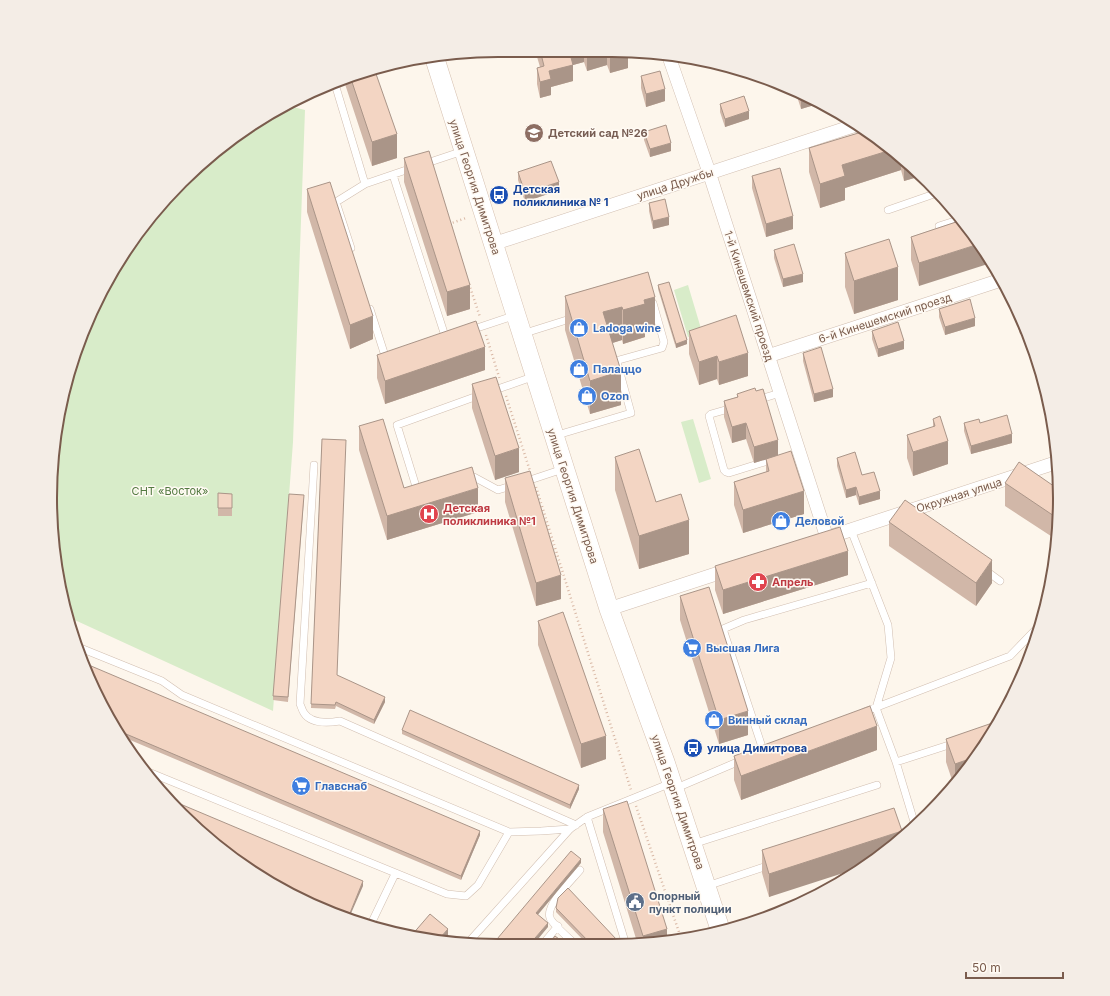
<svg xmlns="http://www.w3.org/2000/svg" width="1110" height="996" font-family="Inter,sans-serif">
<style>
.green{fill:#d8ecc9}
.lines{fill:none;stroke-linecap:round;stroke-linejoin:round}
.lane-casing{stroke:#d1beb0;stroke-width:8}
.street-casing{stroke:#d1beb0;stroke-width:14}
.secondary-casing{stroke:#d6c0b0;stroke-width:20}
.path{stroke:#d9b8a5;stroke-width:2.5;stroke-dasharray:1 3;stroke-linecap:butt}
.lane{stroke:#fff;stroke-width:7}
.street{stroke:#fff;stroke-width:13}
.secondary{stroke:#fff;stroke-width:19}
.wall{fill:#d1b7a8}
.shaded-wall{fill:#aa9588}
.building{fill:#f3d5c3;stroke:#aa9588}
.labels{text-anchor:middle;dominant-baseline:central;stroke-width:3;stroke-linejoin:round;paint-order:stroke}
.education-label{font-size:11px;font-weight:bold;fill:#785e54;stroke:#fffaf3;text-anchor:start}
.street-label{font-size:11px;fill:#7a5c4d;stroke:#fffaf3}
.transit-label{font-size:11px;font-weight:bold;fill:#164399;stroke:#fffaf3;text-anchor:start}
.shop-label{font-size:11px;font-weight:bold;fill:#366cbe;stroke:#fffaf3;text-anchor:start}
.park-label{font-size:11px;fill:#537a41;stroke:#fffaf3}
.health-label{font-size:11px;font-weight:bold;fill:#be3a42;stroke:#fffaf3;text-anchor:start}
.service-label{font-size:11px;font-weight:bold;fill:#4e5e75;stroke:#fffaf3;text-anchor:start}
.rim{fill:none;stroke:#7a5c4d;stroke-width:2}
</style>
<rect width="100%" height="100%" fill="#fdf6ec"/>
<path class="green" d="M285,105L305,110L293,442L273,711L66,616L50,498L59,410L96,300L143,225L225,143Z
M688,285L702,332L688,337L674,290Z
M693,419L711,479L699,483L681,422Z"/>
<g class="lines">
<defs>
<path id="lane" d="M335,84L365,184L412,168
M424,164L463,151
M393,175L446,339
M888,210L937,193
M939,226L961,219
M351,248L336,202L365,184
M370,309L386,359H387
M471,330L516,315
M522,334L573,318
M492,391L535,376
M757,400L780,393
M732,408L711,414L709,416L724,470L726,472L729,473L774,459
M554,436L631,413L617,362L619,360L662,348L664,342L653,303
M314,465L300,704C301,706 302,710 304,713C311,724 328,723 340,721L576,825
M467,479L474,477L498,490L514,485
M524,482L563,469
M418,493L397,425L480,395
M851,530L888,625L891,658L876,708L896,762L915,825
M985,570L1000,581
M78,647L162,681L182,695L509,832L541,831L570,829
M864,712L1010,656L1041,624
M768,748L763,750L723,629L744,620L872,583
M896,762L955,743
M146,771L447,894L466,896L478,885L509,832
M674,789L742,760
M587,817L626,945
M693,844L877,785
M707,886L770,865
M370,926L395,874
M466,945L570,829L587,817L671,783
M542,945L558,926
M576,945C570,939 553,925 550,918C545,905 572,880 580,870"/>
<path id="street" d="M668,54L709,172L827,538
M493,244L856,125
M768,356L1001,280
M826,538L1058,462
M609,609L731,569"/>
<path id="secondary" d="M434,56L609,609L665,762L721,932"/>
</defs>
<use href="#lane" class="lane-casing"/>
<use href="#street" class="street-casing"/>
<use href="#secondary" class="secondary-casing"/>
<path class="path" d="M449,224L466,218
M469,284L480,317
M486,335L500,380
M506,396L530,471
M536,487L631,790
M636,806L681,938"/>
<use href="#lane" class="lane"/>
<use href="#street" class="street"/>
<use href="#secondary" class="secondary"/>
</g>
<path class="wall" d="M535,50L628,51V68L610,73L607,65L587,71L584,62L573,65V81L551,87V95L540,98L537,84V68L540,67Z
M375,71L397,158L372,166L344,81Z
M641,76L665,101L646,107L641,88Z
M795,90L821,103L801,109Z
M720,104L749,119L725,127L720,112Z
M865,131L908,161L921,176L904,181L901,170L845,188V200L820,208L809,172V148Z
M644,132L671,151L650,157L644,140Z
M404,158L470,309L447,316L404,182Z
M518,172L559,190L525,202L518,180Z
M752,176L793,229L766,237L752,188Z
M307,189L373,339L350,349L307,212Z
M649,203L669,225L653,229L649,211Z
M962,220L919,286L911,260V237Z
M774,250L803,282L783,287L774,258Z
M845,253L898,300L854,314L845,287Z
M648,272L655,330L645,333V337L623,344L622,340L612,343L621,405L590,414L565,330V296Z
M658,285L687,344L676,348L658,289Z
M1013,299L1026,332L1020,334L1017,324V316H1018Z
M939,309L975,326L945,335L939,317Z
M689,331L748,376L719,385L717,379L699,385L689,354Z
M872,331L904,349L878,357L872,339Z
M803,353L833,397L814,402L803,361Z
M377,355L485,370L385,404L377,378Z
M472,384L519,472L495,480L472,408Z
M1046,388L1053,429L1042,397V389Z
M737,394L778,455L804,514L743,533L734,505V482L766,472V459L754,463L746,439L732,443L724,417V401L737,397Z
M933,419L948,464L913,476L907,458V435L933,427Z
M964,423H980L1012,443L971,454L964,431Z
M359,426L404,488L478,512L387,540L359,450Z
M322,439L337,675L385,702L374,724L336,706L335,709L311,708Z
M615,457L656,502L689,554L639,569L615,490Z
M837,458L862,475L880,499L859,505L856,495L846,498L837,466Z
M505,478L561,599L536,606L505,502Z
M1005,483L1058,489L1057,540L1005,506Z
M218,493L232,494V516H218Z
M304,499L288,702L273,700V696Z
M889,522L992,583L976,606L889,546Z
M715,566L848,575L723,614L715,590Z
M680,596L748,735L719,744L680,620Z
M538,621L606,759L581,768L538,645Z
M96,696L480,835L461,880L123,737Z
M1000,722L954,786L946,762V739Z
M402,730L579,789L570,809L402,734Z
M877,750L741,800L734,780V756Z
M603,809L667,939L671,940L638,945L603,832Z
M902,837L769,897L762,873V850Z
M556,908L617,944L615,945H588L556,912Z"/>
<path class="shaded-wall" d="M568,50L584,51V62L573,65V81L551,87V95L540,98V82L549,71Z
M601,51H607V65L587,71V55Z
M628,52V68L610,73V57Z
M665,89V101L646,107V94Z
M811,98L821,103L801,109V101Z
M749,111V119L725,127V119Z
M397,134V158L372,166V142Z
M671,143V151L650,157V149Z
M891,150L901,157V170L845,188V200L820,208V184L842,165Z
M904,159L908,161L921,176L904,181Z
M559,182V190L525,202V193Z
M793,216V229L766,237V224Z
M669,217V225L653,229V221Z
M979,244L991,263L919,286V263Z
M898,267V300L854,314V281Z
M803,274V282L783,287V279Z
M470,285V309L447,316V292Z
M655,297V330L645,333V337L623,344V310L644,300Z
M622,307V340L603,346V312Z
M373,316V339L350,349V325Z
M975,318V326L945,335V327Z
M1023,324L1026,332L1020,334V325Z
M687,340V344L676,348V344Z
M904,341V349L878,357V349Z
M485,347V370L385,404V381Z
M748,353V376L719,385V362Z
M717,356V379L699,385V362Z
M621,371V405L590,414V381Z
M833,389V397L814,402V394Z
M746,423V439L732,443V427Z
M1012,434V443L971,454V446Z
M778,440V456L754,463V447Z
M948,441V464L913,476V452Z
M519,448V472L495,480V456Z
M856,487V495L846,498V490Z
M478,488V512L387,540V516Z
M804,491V514L743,533V510Z
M880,491V499L859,505V497Z
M689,520V554L639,569V536Z
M848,551V575L723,614V590Z
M992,560V583L976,606V583Z
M561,575V599L536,606V583Z
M385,697V702L374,724V720Z
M748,711V735L719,744V720Z
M877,726V750L741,800V776Z
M606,736V759L581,768V744Z
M975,757L955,785V764Z
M579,785V789L570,809V805Z
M480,831V835L461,880V876Z
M902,831V837L885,854L862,867L769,897V874Z
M581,859V863L536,917V913Z
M363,881V886L349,918H348Z
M548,923V927L533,945H529Z
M448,929V941H447L438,940Z
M667,929V941L643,945V936Z
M617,940V944L615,945H611Z"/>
<path class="building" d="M540,50H569L573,65L549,71L551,79L540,82L537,68L544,66Z
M586,51H601L587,55Z
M608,51H628V52L610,57Z
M375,71L397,134L372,142L351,79Z
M660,71L665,89L646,94L641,76Z
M798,92L811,98L801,101Z
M744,96L749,111L725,119L720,104Z
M666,125L671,143L650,149L644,132Z
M865,131L891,150L842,165L845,176L820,184L809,148Z
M429,151L470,285L447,292L404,158Z
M551,161L559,182L525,193L518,172Z
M780,168L793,216L766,224L752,176Z
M330,182L373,316L350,325L307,189Z
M665,199L669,217L653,221L649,203Z
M962,220L968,225L979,244L919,263L911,237Z
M889,239L898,267L854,281L845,253Z
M794,244L803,274L783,279L774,250Z
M648,272L655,297L644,300L645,304L623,310L622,307L603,312L621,371L590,381L565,296Z
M669,282L687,340L676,344L658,285Z
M970,299L975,318L945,327L939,309Z
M736,315L748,353L719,362L717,356L699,362L689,331Z
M1017,316H1020L1023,324L1020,325Z
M476,321L485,347L385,381L377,355Z
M898,322L904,341L878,349L872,331Z
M821,347L833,389L814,394L803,353Z
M496,377L519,448L495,456L472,384Z
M755,388L756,391L763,389L778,440L754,447L746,423L732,427L724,401L738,397L737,394Z
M1046,388L1050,413L1042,389Z
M1007,415L1012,434L971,446L964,423L979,419L980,423Z
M940,416L948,441L913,452L907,435L935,426L933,419Z
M383,419L404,488L472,467L478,488L387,516L359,426Z
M322,439L346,440L337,675L385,697L374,720L336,702L335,705L311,704Z
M639,449L656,502L681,494L689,520L639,536L615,457Z
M791,451L804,491L743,510L734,482L769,471L766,459Z
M855,452L862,475L874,472L880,491L859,497L856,487L846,490L837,458Z
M1019,462L1058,489L1057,518L1005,483Z
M530,471L561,575L536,583L505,478Z
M218,493L232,494V508H218Z
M289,494L304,495L288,697L273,696Z
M905,500L992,560L976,583L889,522Z
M840,527L848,551L723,590L715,566Z
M709,587L748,711L719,720L680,596Z
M563,612L606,736L581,744L538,621Z
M84,663L480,831L461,876L119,731L96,696Z
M870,706L877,726L741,776L734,756Z
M410,710L579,785L570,805L402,730Z
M1001,720L975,757L955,764L946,739Z
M166,798L363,881L348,918L300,900L225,854Z
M627,801L667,929L643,936L603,809Z
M894,808L902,831L769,874L762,850Z
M571,851L581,859L536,913L548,923L529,945H492Z
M568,888L617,940L611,945H592L556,908L558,898Z
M430,914L448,929L438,940L411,936Z
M555,936L567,945H548Z
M670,938L671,940L655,943Z"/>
<defs>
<symbol id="school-disc" viewBox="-11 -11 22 22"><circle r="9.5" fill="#8d6e63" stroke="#fffaf3"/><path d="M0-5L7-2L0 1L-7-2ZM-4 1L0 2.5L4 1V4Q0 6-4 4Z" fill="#fff"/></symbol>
<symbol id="bus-disc" viewBox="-11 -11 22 22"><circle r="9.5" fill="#1a4fb4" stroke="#fffaf3"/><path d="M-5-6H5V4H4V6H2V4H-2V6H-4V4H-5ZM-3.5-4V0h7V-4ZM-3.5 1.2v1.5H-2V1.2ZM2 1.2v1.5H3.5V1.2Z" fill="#fff"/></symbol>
<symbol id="shop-disc" viewBox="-11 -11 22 22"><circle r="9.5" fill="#3f7fe0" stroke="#fffaf3"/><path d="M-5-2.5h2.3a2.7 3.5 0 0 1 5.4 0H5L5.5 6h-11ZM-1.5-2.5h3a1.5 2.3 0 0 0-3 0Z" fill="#fff"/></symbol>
<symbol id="hospital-disc" viewBox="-11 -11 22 22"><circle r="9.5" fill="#e0444e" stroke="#fffaf3"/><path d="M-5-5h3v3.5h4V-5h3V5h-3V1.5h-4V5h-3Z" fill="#fff"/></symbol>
<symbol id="pharmacy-disc" viewBox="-11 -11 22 22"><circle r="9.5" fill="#e0444e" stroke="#fffaf3"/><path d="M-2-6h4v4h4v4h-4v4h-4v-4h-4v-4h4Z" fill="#fff"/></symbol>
<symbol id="supermarket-disc" viewBox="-11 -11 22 22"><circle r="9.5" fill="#3f7fe0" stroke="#fffaf3"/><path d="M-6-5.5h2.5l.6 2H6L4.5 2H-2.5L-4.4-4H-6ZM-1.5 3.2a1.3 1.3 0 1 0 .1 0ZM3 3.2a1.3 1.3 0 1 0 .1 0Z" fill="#fff"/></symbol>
<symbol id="civic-disc" viewBox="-11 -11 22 22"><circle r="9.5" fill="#5c6f8a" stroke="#fffaf3"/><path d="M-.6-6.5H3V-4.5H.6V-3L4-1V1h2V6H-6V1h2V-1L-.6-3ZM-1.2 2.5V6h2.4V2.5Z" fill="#fff"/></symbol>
</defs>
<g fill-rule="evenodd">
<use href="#school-disc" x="523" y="122" width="22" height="22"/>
<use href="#bus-disc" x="488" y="184" width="22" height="22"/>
<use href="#shop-disc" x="568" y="317" width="22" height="22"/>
<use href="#shop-disc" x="568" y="358" width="22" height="22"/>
<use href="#shop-disc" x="576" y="385" width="22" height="22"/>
<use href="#hospital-disc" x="418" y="503" width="22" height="22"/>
<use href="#shop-disc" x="770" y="510" width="22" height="22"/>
<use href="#pharmacy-disc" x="747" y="571" width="22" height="22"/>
<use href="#supermarket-disc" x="681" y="637" width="22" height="22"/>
<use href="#shop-disc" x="703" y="709" width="22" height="22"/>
<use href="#bus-disc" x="682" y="737" width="22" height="22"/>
<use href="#supermarket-disc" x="290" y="775" width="22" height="22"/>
<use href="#civic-disc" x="624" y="891" width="22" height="22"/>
</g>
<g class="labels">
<g class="education-label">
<text x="548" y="133">Детский сад №26</text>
</g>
<g class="street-label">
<text transform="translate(675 184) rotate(-18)">улица Дружбы</text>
<text transform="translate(475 187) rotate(72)">улица Георгия Димитрова</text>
<text transform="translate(749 296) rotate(72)">1-й Кинешемский проезд</text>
<text transform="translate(885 318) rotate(-18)">6-й Кинешемский проезд</text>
<text transform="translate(959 495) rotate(-18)">Окружная улица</text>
<text transform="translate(573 496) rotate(72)">улица Георгия Димитрова</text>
<text transform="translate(678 802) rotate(71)">улица Георгия Димитрова</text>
</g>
<g class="transit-label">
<text x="513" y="189">Детская<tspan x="513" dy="13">поликлиника № 1</tspan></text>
<text x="707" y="748">улица Димитрова</text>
</g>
<g class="shop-label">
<text x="593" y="328">Ladoga wine</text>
<text x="593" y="369">Палаццо</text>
<text x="601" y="396">Ozon</text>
<text x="795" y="521">Деловой</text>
<text x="706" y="648">Высшая Лига</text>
<text x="728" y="720">Винный склад</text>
<text x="315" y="786">Главснаб</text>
</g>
<g class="park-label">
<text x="170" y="491">СНТ «Восток»</text>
</g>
<g class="health-label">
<text x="443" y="508">Детская<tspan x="443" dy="13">поликлиника №1</tspan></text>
<text x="772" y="582">Апрель</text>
</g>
<g class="service-label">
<text x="649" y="896">Опорный<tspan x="649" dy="13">пункт полиции</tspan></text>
</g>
</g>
<path d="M0 0H1110V996H0ZM498 57H612A441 441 0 0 1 1053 498V498A441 441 0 0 1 612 939H498A441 441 0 0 1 57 498V498A441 441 0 0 1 498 57Z" fill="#f4ede6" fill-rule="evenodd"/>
<path class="rim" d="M498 57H612A441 441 0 0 1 1053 498V498A441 441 0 0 1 612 939H498A441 441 0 0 1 57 498V498A441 441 0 0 1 498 57Z"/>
<path d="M966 972v6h97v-6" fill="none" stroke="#7a5c4d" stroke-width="2"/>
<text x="972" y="972" font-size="12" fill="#7a5c4d" stroke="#fffaf3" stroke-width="3" paint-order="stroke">50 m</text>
</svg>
